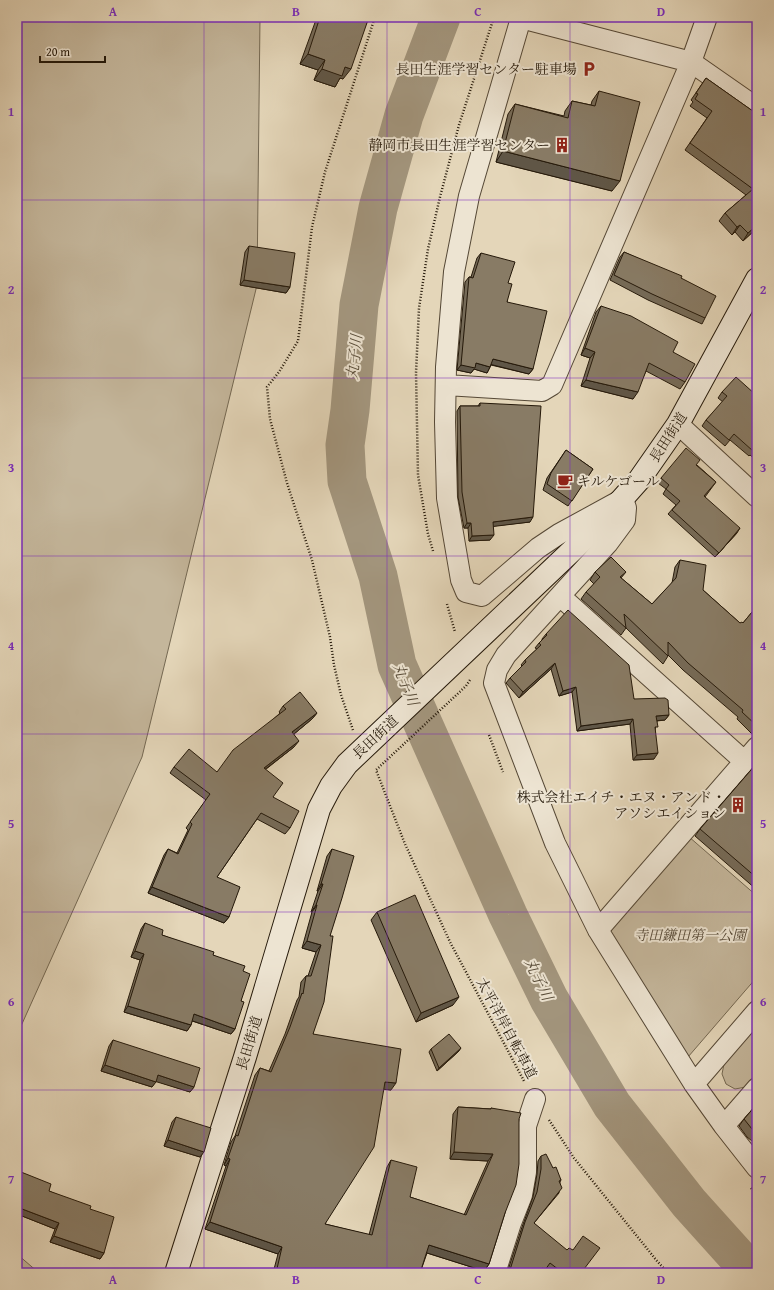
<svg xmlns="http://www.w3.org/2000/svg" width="774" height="1290" font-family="'Gentium Book Plus','Noto Serif JP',serif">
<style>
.green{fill:#c4b69b;stroke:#746852}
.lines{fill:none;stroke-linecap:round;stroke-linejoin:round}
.river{stroke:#a3967e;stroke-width:39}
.street-casing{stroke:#554836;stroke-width:22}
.secondary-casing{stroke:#25190a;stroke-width:24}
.path{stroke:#25190a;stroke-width:2.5;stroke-dasharray:1 2;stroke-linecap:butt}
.street{stroke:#ede4d2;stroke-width:20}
.secondary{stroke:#ede4d2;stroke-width:22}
.wall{fill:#756a57;stroke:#25190a}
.shaded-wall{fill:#5f5647;stroke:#25190a}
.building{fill:#887b65;stroke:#25190a}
.grid{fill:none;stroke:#7b2cbf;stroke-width:1;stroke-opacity:0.55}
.labels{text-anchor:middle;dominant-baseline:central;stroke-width:4;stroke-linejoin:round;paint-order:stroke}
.poi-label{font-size:14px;fill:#25190a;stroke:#ede4d2;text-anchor:end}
.street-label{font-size:14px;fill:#25190a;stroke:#ede4d2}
.park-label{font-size:14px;font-style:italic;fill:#554836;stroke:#ede4d2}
.water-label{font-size:15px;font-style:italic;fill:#574b38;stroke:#ede4d2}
.neatline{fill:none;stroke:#7b2cbf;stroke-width:1.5}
.grid-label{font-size:13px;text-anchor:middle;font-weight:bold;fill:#7b2cbf}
</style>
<rect width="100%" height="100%" fill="#e4d6b9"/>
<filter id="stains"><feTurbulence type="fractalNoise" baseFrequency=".005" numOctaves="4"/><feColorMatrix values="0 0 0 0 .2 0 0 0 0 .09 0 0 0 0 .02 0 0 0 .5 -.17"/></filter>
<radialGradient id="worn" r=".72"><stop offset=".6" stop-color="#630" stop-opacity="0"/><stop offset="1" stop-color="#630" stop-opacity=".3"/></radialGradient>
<path class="green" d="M17,17H260L257,285L142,757L17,1035Z
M688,836L757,896V977L688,1057L634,971L608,927Z
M757,1025V1077L746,1087L735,1089L726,1084L722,1074L724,1064Z
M17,1254L39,1273H17Z"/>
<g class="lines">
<path class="river" d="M441,17L404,115L378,208L359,305L350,410L345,445L347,481L378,576L397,665L508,915L549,999L612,1105L689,1203L752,1273"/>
<defs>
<path id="street" d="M757,108L691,62L521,18L469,196L454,272L446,367L445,422L447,498L461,580L466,592L482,596L538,548L559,534L623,499L626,508L625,520L608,543L506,655L497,670L494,683L555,843L598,930L694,1084L724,1126L757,1168
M446,385L542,391L552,385L691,62L707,17
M678,424L757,497
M560,596L744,761
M598,930L757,747
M694,1084L757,1011
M724,1126L757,1088
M495,1273L511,1223L522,1195L526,1172V1126L535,1099"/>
<path id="secondary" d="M176,1273L245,1057L319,809L331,786L347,764L598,526L639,480L678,424L757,279"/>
</defs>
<use href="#street" class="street-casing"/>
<use href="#secondary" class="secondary-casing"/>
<path class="path" d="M433,551L428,534L418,475L416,373L419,308L428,249L440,197L459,125L494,17
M447,604L455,632
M470,680L466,686L376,770L405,844L450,942L524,1081
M353,730L341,695L334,665L330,637L312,560L287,483L270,419L267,387L279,372L298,341L312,227L325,172L375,17
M489,735L503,772
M549,1120L574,1158L657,1261L668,1273
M751,1188L757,1195"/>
<use href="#street" class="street"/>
<use href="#secondary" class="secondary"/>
</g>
<path class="wall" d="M317,17H369L343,79L340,78L335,87L314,80L318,70L300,64Z
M706,78L757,114V228L743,241L735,232L732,235L719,221L725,213L746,195L685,150L707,118L690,106L693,102L691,100Z
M599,91L612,191L496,162L508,114L515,104L564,116L565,111L572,101L591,105L592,101Z
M249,246L290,287L286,293L240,285L245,252Z
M624,252L681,278L705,318L702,324L648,300L610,280L620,257Z
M481,253L508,283L507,302L533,369L529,374L491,365L487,373L474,369L471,373L457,370L465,282L469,277H471L477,258Z
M601,306L673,352L685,382L680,389L646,371L633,399L581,386L590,358L581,355L596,312Z
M722,392L756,395H757V461L750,455L749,456L730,440L725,446L702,426L706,420L723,402L718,398Z
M480,403L530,522L493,526L490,540L469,541L468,528H464L458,497L457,411L460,406H478Z
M566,450L593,469L568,506L543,490L547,478Z
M697,465L716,482L705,497L737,533L715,557L668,514L676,505L663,494L666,489L658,483L661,478Z
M680,560L703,590L740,623H743L757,606V736H754L737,719L738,717L683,670L668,655V656L663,664L626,628L621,635L581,599L586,592L594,584L590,580L595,572H626L621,578L652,604L672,583L675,567Z
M546,634L634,699L669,715L665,720L657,721L655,730L654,759L633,760L630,724L577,731L572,692L559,696L551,669L519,698L506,683L510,678L522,666L521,665L525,660L537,649L535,648L539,643L542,640V639Z
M283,706L317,713L312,719L294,734V747L265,770L273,797L290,828L285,834L257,819L217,877L229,917L224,923L148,893L164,855L168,849L177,853L188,830L186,828L206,800L170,773L174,767L217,772L280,713L279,712Z
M757,763V890L695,836L700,829Z
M332,849L330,936L313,1034L391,1090L384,1089L325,1224L369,1235L387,1167L391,1160L410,1197L464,1215L488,1161L450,1159L453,1114L458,1107L491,1109V1108L519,1119L505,1213L489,1264L484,1271L427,1253L420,1273H273L278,1254L205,1229L226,1166L224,1165L231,1142L235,1136L255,1075L260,1068L269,1071L285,1034L297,1000L299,997L301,982L306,976H308L316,952L302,948L312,912H311L318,891H317L327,856Z
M377,912L453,1005L416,1022L371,920Z
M145,923L162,935L213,955L243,971L241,1001L235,1029L231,1034L192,1021L191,1025L187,1031L124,1012L140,960L131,957L141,929Z
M113,1040L194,1087L190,1092L156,1081L152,1087L101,1071L109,1046Z
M431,1049L459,1051L437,1071L429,1052Z
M757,1104V1145L747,1137L739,1126L744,1119Z
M176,1117L200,1157L164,1146L172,1122Z
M541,1156L553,1168L561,1180L560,1182L559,1193L534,1223L582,1273H553L547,1268L543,1273H507L522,1227L533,1197L537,1174L538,1161Z
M21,1172L49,1191L90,1209L104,1253L100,1259L50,1242L55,1229L17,1214V1177Z"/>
<path class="shaded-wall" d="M577,17H593L591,21Z
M308,54L325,60L318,70L300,64Z
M345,67L351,69L343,79L340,78L335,87L314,80L322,69Z
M503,151L620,181L612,191L496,162Z
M740,225L735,232L732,235L737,227Z
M757,225V228L743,241L748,233Z
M244,280L290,287L286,293L240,285Z
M585,348L595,352L590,358L581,355Z
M493,359L533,369L529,374L489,364Z
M476,363L490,367L487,373L474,369L471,373L457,370L461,365Z
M586,380L638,392L633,399L581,386Z
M533,517L530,522L489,527L493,522Z
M467,523H471L468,528H464Z
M740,528L737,533L715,557L719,553Z
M494,535L490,540L469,541L472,536Z
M555,663L551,669L519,698L523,692Z
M576,687L572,692L559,696L563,691Z
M317,713L312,719L288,739L292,732Z
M669,715L665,720L652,721L656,716Z
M633,719L630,724L577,731L581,726Z
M299,741L294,747L259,774L264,768Z
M658,753L654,759L633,760L637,755Z
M321,884H323L318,891H317Z
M152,887L229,917L224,923L148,893Z
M316,905H317L312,912H311Z
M307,941L321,945L316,952L302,948Z
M135,951L144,954L140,960L131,957Z
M459,997L453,1005L416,1022L421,1013Z
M128,1006L191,1025L187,1031L124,1012Z
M194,1014L235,1029L231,1034L190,1020Z
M461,1048L459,1051L437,1071L439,1068Z
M105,1065L156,1082L152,1087L101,1071Z
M158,1075L194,1087L190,1092L154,1081Z
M385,1082L396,1083L391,1090L380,1089Z
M168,1140L204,1152L200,1157L164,1146Z
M454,1152L493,1154L488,1161L450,1159Z
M228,1158L230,1159L226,1166L224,1165Z
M17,1207L59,1223L55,1229L17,1214Z
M210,1222L282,1247L278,1254L205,1229Z
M54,1236L104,1253L100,1259L50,1242Z
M429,1245L489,1264L484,1271L424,1252Z
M333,1269L351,1273H331Z"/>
<path class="building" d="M320,17H369L351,69L345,67L342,76L322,69L325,60L308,54Z
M706,78L757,114V225L748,233L740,225L737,227L725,213L753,189L690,143L712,111L695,99L698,94L696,93Z
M599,91L640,102L620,181L503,151L515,104L568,118L572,101L595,106Z
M249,246L295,253L290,287L244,280Z
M624,252L682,276L681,278L716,296L705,318L652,294L614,275Z
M481,253L515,262L508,283L512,284L507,302L547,311L533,369L493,359L490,367L476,363L475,368L461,365L469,277L473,278Z
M601,306L631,316L678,342L673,352L695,364L685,382L649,363L638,392L586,380L595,352L585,348Z
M736,377L756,395H757V452L754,450L753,451L734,434L729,440L706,420L727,396L722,392Z
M480,403L541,406L533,517L493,522L494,535L472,536L471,523H467L462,492L460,406H480Z
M686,448L700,460L696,465L716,482L704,496L740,528L719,553L672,510L680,501L666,489L669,485L661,478Z
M566,450L593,469L572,501L547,484L551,473Z
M611,557L626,572L620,577L652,604L676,578L680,560L706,565L703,590L740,623L742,622L743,623L757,606V726L742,712L743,710L688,663L668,642V656L624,614L626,628L586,592L600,577L595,572Z
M568,610L629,665L634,699L665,698L668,700L669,715L656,716L658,727H655L658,753L637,755L633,719L581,726L576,687L563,691L555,663L523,692L510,678L526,662L525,660L541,645L539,643L547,635L546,634Z
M300,692L317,713L292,732L299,741L264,768L283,783L273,797L299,811L290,828L261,813L217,877L240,887L229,917L152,887L168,849L178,854L192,824L190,822L210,794L174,767L189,749L217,772L233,750L286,709L283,706Z
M757,763V878L700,829Z
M332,849L354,856L342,898L330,936H333L324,1002L313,1034L401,1049L396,1083L385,1082L374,1147L325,1224L372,1235L391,1160L417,1167L410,1197L466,1215L493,1154L454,1152L458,1107L491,1109V1108L521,1113L519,1119V1164L516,1185L505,1213L489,1264L429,1245L420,1273H351L333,1269L332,1273H276L282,1247L210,1222L230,1159L228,1158L236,1135L238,1136L260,1068L271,1072L290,1027L302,993L303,994L306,976H311L321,945L307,941L317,905H316L323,884H321Z
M415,895L459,997L421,1013L377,912Z
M145,923L163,930L162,935L214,952L213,955L245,966L243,971L250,974L241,1001L244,1002L235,1029L194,1014L191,1025L128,1006L144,954L135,951Z
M449,1034L461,1048L439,1068L431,1049Z
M113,1040L200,1068L194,1087L158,1075L156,1082L105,1065Z
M757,1104V1134L752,1129L744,1119Z
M176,1117L211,1128L204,1152L168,1140Z
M546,1154L553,1168L556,1167L561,1180L559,1181L562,1188L534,1223L567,1250L569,1248L573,1250L583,1236L600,1248L581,1273H563L550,1263L545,1270L542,1268L539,1273H509L525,1222L537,1192L541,1169V1156Z
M21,1172L51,1184L49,1191L91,1206L90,1209L114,1217L104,1253L54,1236L59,1223L17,1207V1181Z"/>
<path class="grid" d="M204,17V1273M387,17V1273M570,17V1273M17,200H757M17,378H757M17,556H757M17,734H757M17,912H757M17,1090H757"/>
<defs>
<symbol id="parking-bare" viewBox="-9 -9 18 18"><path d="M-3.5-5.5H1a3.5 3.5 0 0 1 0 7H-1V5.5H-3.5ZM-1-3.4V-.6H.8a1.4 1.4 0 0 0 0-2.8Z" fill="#8f2418" stroke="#ede4d2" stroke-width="2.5" paint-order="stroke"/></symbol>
<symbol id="building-bare" viewBox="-9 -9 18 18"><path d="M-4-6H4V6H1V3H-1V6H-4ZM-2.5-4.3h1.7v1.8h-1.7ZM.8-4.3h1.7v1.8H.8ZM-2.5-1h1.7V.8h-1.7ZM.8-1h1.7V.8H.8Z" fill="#8f2418" stroke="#ede4d2" stroke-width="2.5" paint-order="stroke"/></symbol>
<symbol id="cafe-bare" viewBox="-9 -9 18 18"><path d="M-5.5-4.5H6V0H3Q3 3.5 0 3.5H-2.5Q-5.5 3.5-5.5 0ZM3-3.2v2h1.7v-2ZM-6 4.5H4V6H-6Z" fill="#8f2418" stroke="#ede4d2" stroke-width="2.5" paint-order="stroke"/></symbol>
</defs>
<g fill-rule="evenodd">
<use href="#parking-bare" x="578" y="58" width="22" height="22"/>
<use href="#building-bare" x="551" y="134" width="22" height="22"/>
<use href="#cafe-bare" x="554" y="470" width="22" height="22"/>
<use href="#building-bare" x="727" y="794" width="22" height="22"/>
</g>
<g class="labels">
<g class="poi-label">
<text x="577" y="69">長田生涯学習センター駐車場</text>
<text x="550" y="145">静岡市長田生涯学習センター</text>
<text x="577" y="481" text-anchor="start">キルケゴール</text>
<text x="726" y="797">株式会社エイチ・エヌ・アンド・<tspan x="726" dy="16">アソシエイション</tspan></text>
</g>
<g class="street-label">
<text transform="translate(668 437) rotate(-57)">長田街道</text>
<text transform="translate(375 737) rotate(-43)">長田街道</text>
<text transform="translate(507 1028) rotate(62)">太平洋岸自転車道</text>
<text transform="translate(249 1043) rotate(-73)">長田街道</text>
</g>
<g class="park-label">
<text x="690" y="935">寺田鎌田第一公園</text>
</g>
<g class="water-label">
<text transform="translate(354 357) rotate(-84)">丸子川</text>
<text transform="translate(406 684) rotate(68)">丸子川</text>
<text transform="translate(539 979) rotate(64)">丸子川</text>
</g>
</g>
<rect width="774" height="1290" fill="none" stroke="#e4d6b9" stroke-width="44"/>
<path d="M40 56v6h65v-6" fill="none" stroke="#25190a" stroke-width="2"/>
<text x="46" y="56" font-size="12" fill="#25190a" stroke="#ede4d2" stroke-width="3" paint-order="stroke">20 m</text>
<rect x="22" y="22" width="730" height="1246" class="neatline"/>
<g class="grid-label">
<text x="113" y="16">A</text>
<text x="296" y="16">B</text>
<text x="478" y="16">C</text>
<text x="661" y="16">D</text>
<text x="11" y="116">1</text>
<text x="763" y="116">1</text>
<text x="11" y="294">2</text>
<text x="763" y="294">2</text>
<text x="11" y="472">3</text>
<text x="763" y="472">3</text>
<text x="11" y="650">4</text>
<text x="763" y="650">4</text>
<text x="11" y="828">5</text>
<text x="763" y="828">5</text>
<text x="11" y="1006">6</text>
<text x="763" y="1006">6</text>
<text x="11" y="1184">7</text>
<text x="763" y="1184">7</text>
<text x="113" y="1284">A</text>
<text x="296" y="1284">B</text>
<text x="478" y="1284">C</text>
<text x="661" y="1284">D</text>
</g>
<rect width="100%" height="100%" filter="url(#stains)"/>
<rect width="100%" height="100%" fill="url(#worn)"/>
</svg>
